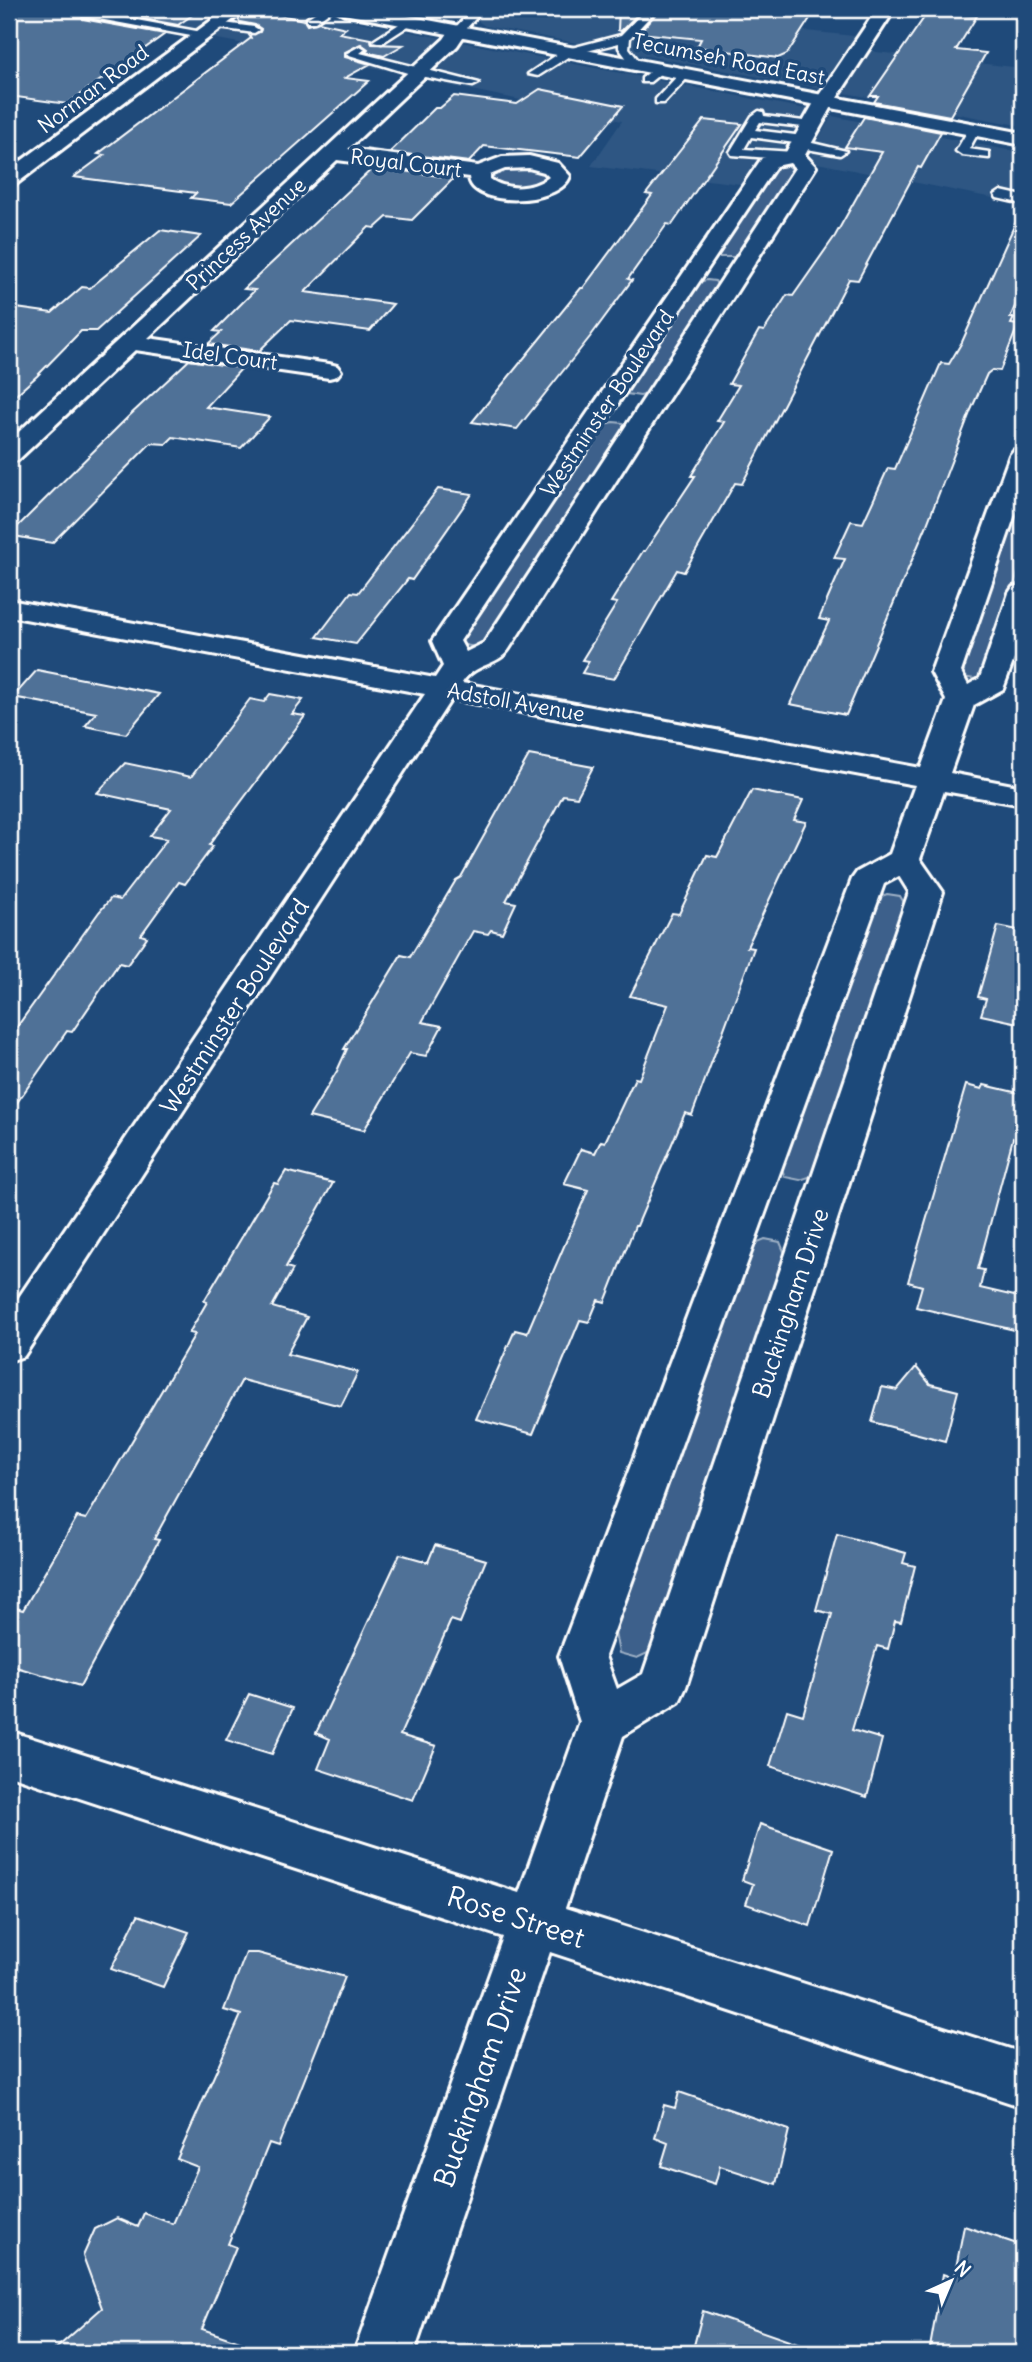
<svg xmlns="http://www.w3.org/2000/svg" width="1032" height="2362" font-family="Delius,sans-serif">
<style>
.built{fill:#2e5683}
.green{fill:#3c618b;stroke:#9eb0c5;stroke-width:2}
.building{fill:#507197;stroke:#fff;stroke-width:2}
.lines{fill:none;stroke-linecap:round;stroke-linejoin:round}
.lane-casing{stroke:#fff;stroke-width:5}
.street-casing{stroke:#fff;stroke-width:6}
.secondary-casing{stroke:#fff;stroke-width:6}
.lane{fill:#1f4a7a;fill-rule:evenodd}
.street{fill:#1f4a7a;fill-rule:evenodd}
.secondary{fill:#1f4a7a;fill-rule:evenodd}
.labels{text-anchor:middle;dominant-baseline:central;stroke-width:7;stroke-linejoin:round;paint-order:stroke}
.far-street-label{font-size:21px;fill:#fff;stroke:#1f4a7a}
.street-label{font-size:24px;fill:#fff;stroke:#1f4a7a}
.near-street-label{font-size:28px;fill:#fff;stroke:#1f4a7a}
</style>
<rect width="100%" height="100%" fill="#1f4a7a"/>
<filter id="ink" filterUnits="userSpaceOnUse"><feTurbulence type="fractalNoise" baseFrequency=".0143" numOctaves="2"/><feDisplacementMap in="SourceGraphic" scale="14" xChannelSelector="R" yChannelSelector="G"/><feConvolveMatrix kernelMatrix="1 2 1 2 8 2 1 2 1" color-interpolation-filters="sRGB"/></filter>
<g filter="url(#ink)">
<path class="built" d="M9,9H228L191,36L92,20L9,79Z
M250,9H293L447,39L407,74L212,38Z
M491,9H722L712,21L854,36L876,52L1023,68V126L485,26L478,21Z
M461,42L811,110L786,147L767,157L741,184L591,166L622,121L423,80Z
M832,116L1023,153V204L812,162L811,151Z"/>
<path class="green" d="M783,164L794,169L737,257H718L715,253L776,166Z
M526,166L542,170L547,177L545,181C528,191 509,188 491,182L488,175L498,168Z
M707,280L715,281L718,286L648,394L640,396L627,394L624,389L699,282Z
M613,422L623,423L626,429L485,644L475,647L460,644L458,637L604,424Z
M1023,514V557L984,676L975,679L963,677L959,669L1012,515Z
M887,894L900,896L906,906L812,1176L800,1180L785,1177L780,1164L877,898Z
M765,1239L780,1242L786,1256L652,1651L637,1658L619,1653L615,1633L753,1244Z"/>
<path class="building" d="M9,9H85L80,12L83,19L165,34L67,104L9,96Z
M89,9H201L178,25Z
M250,9L304,20L307,25L319,22L346,28L339,33L371,39L372,44L403,45L384,56L366,52L368,49L361,44L345,52V57L370,64L345,78L369,81L231,203L191,198L196,193L74,177L104,155L98,154L251,38L249,35L260,32L261,29L255,25L240,22L238,19Z
M619,9H643L621,31L618,30Z
M660,9H816L787,54L778,58L697,47L701,39L639,33Z
M930,9H967L963,15L977,16L956,50L986,53L950,116L874,102L878,96H870Z
M540,89L623,106L580,157L484,146L469,162L390,152L435,108H440L454,96L517,104Z
M864,117L941,132L921,168L918,167L858,280L849,279L742,484L735,483L684,572L677,570L614,679L582,673L589,661L582,660L617,603L611,602L643,551H645L695,476H691L724,422L717,421L739,385L729,384L759,330L764,331L787,295L793,296L835,236L882,152L845,147Z
M704,120L742,124L672,225L667,224L628,279L632,280L590,337L517,429L472,422L581,288H583L652,195L646,194Z
M374,167L454,178L412,220L387,217L375,228L369,227L305,292L393,304L370,331L291,320L259,351L208,344L221,332L214,331L255,290L244,289Z
M1023,206V281L1019,290H1022L1010,318H1014L1011,324L1018,325L1000,371L992,370L987,374L971,410L926,527L846,715L790,704L829,621L819,619L845,559L834,558L851,521L863,523L888,468L895,469L941,363L949,364L962,342Z
M160,230L201,236L96,331H81L37,376L9,401V307L52,313L82,287L90,288Z
M189,360L242,368L206,407L270,417L241,448L173,437L166,444L151,443L52,543L9,535L128,417Z
M438,489L472,494L412,580L408,579L356,644L317,637L351,592L358,593Z
M37,670L159,694L126,734L85,726L96,713L13,697Z
M270,694L303,700L292,714L305,716L209,845L213,846L185,884L179,882L141,935L147,937L127,965L119,963L72,1032L67,1031L9,1114V1038L99,912L111,898L120,900L167,839L150,836L171,809L97,793L125,763L191,777L250,699L264,702Z
M529,755L593,767L577,797L563,795L506,901L516,903L502,933L491,930L488,934L473,931L422,1022L442,1026L426,1056L410,1053L364,1130L309,1117L337,1071L347,1049H344L401,955L410,957L456,880L461,877Z
M752,790L803,800L794,820L806,822L747,947L754,948L692,1115L685,1113L637,1226H635L605,1302L598,1300L589,1322L580,1320L533,1434L476,1419L515,1330L527,1333L588,1190L564,1184L581,1149L595,1153L601,1141L605,1142L635,1078L639,1079L668,1005L630,996L672,913L679,914L707,855L717,857Z
M998,926L1023,931V1024L981,1015L986,999L978,997Z
M966,1085L982,1089L984,1085L1023,1094V1141L1013,1138L978,1269L984,1270L980,1288L1023,1298V1332L916,1307L922,1286L908,1282Z
M286,1171L333,1183L286,1267L293,1269L272,1307L307,1317L287,1354L358,1372L341,1406L242,1380L154,1539L159,1540L80,1686L9,1665V1606L23,1610L77,1517L86,1519L195,1334L189,1333L207,1302L204,1301L274,1183L278,1184Z
M916,1367L930,1384L958,1391L945,1441L872,1422L882,1387L897,1390Z
M837,1534L906,1553L903,1563L915,1566L901,1622L895,1621L888,1649L877,1646L852,1730L882,1739L867,1797L770,1766L787,1710L803,1715L832,1614L816,1610Z
M435,1545L486,1560L460,1623L451,1620L400,1735L436,1746L413,1800L318,1769L330,1739L316,1733L400,1554L428,1562Z
M249,1694L293,1708L272,1754L226,1740Z
M760,1824L833,1849L810,1926L746,1904L753,1884L742,1880Z
M138,1915L189,1932L163,1987L111,1969Z
M246,1953H258L345,1977L278,2146L269,2143L228,2244L236,2247L202,2329L257,2348L256,2353H51L102,2308L83,2256L95,2229L117,2218L138,2227L144,2213L173,2224L198,2167L177,2159L241,2015L224,2010Z
M679,2092L789,2130L776,2184L720,2166L715,2184L661,2166L668,2143L655,2138L664,2105L675,2108Z
M964,2226L1023,2246V2353H929L943,2274L954,2278Z
M703,2311L809,2348L808,2353H692Z"/>
<g class="lines">
<defs>
<path id="lane" d="M321,9H333L315,22H307V18Z
M473,9H484L462,33H454V29Z
M646,9H657L630,38L629,48L642,65L641,67H633L619,48V43L571,55L538,76L528,74L564,50L621,35Z
M87,11L202,32L207,35L202,38L83,16V12Z
M407,19L416,21L382,43L373,41Z
M216,22L254,27L259,30L254,33L212,27L211,25Z
M360,46L365,49L360,53L479,83L473,86L414,75L346,54Z
M656,67L666,69L650,82H642V78Z
M681,72L691,74L664,103H656V99Z
M759,111L763,112L764,116L811,122L817,125L811,128L760,122L755,130L803,136L807,138L808,142L846,151L840,155L796,147L795,143L751,137L744,149L794,152L800,156L794,160L732,155L730,152L752,116Z
M970,127L980,129L969,149L989,152V158L962,155L956,151Z
M1001,191L1023,196V204L997,198L995,195Z"/>
<path id="street" d="M227,9H247L16,184L9,186V170Z
M877,9H895L835,101L805,155L816,167L509,649C498,666 474,663 462,683L921,768L946,700L931,672L1010,455L1014,450L1023,447V491L961,672L968,685L980,678L1009,593L1013,587L1023,585V635L1003,689L974,705L950,773L1023,787V805L944,791L920,859L943,892L686,1687L679,1702L623,1736L565,1908L1023,2053V2107L550,1952L414,2353H354L503,1937L9,1775V1731L519,1893L580,1722L559,1656L852,879L857,872L890,854L915,785L451,699L24,1356L9,1361V1312L425,694L9,616V600L435,678L443,666L432,641L762,158L786,152L815,101ZM790,163L795,168L484,643L466,652L460,641L776,166ZM899,876L909,892L643,1674L617,1689L605,1656L884,884Z
M458,26L467,31L457,46L348,149L478,166L502,157L529,156L558,163L570,176C560,206 471,208 469,177L337,160L148,338L329,364L337,366L341,371L337,376L329,378L135,350L18,460L9,463V441L444,39L452,27ZM529,168L544,172L549,177C532,190 507,191 490,179V175L505,169Z"/>
<path id="secondary" d="M335,9H370L1023,133V145L344,14Z"/>
</defs>
<use href="#lane" class="lane-casing"/>
<use href="#street" class="street-casing"/>
<use href="#secondary" class="secondary-casing"/>
<use href="#lane" class="lane"/>
<use href="#street" class="street"/>
<use href="#secondary" class="secondary"/>
</g>
</g>
<g class="labels">
<g class="far-street-label">
<text transform="translate(729 59) rotate(11)">Tecumseh Road East</text>
<text transform="translate(93 89) rotate(-37)">Norman Road</text>
<text transform="translate(406 163) rotate(7)">Royal Court</text>
<text transform="translate(246 234) rotate(-43)">Princess Avenue</text>
<text transform="translate(230 356) rotate(8)">Idel Court</text>
<text transform="translate(607 403) rotate(-56)">Westminster Boulevard</text>
<text transform="translate(516 702) rotate(10)">Adstoll Avenue</text>
</g>
<g class="street-label">
<text transform="translate(234 1006) rotate(-57)">Westminster Boulevard</text>
<text transform="translate(790 1303) rotate(-72)">Buckingham Drive</text>
</g>
<g class="near-street-label">
<text transform="translate(516 1917) rotate(18)">Rose Street</text>
<text transform="translate(480 2077) rotate(-71)">Buckingham Drive</text>
</g>
</g>
<rect width="1032" height="2362" fill="none" stroke="#1f4a7a" stroke-width="35"/>
<rect x="18" y="18" width="997" height="2327" fill="none" stroke="#fff" stroke-width="2.5" filter="url(#ink)"/>
<g transform="translate(951 2281) rotate(44)" stroke="#1f4a7a" stroke-width="5" paint-order="stroke">
<path d="M0-5L12 26L0 18L-12 26Z" fill="#ffffff"/>
<text y="-10" font-size="19" font-weight="bold" text-anchor="middle" fill="#ffffff">N</text>
</g>
</svg>
